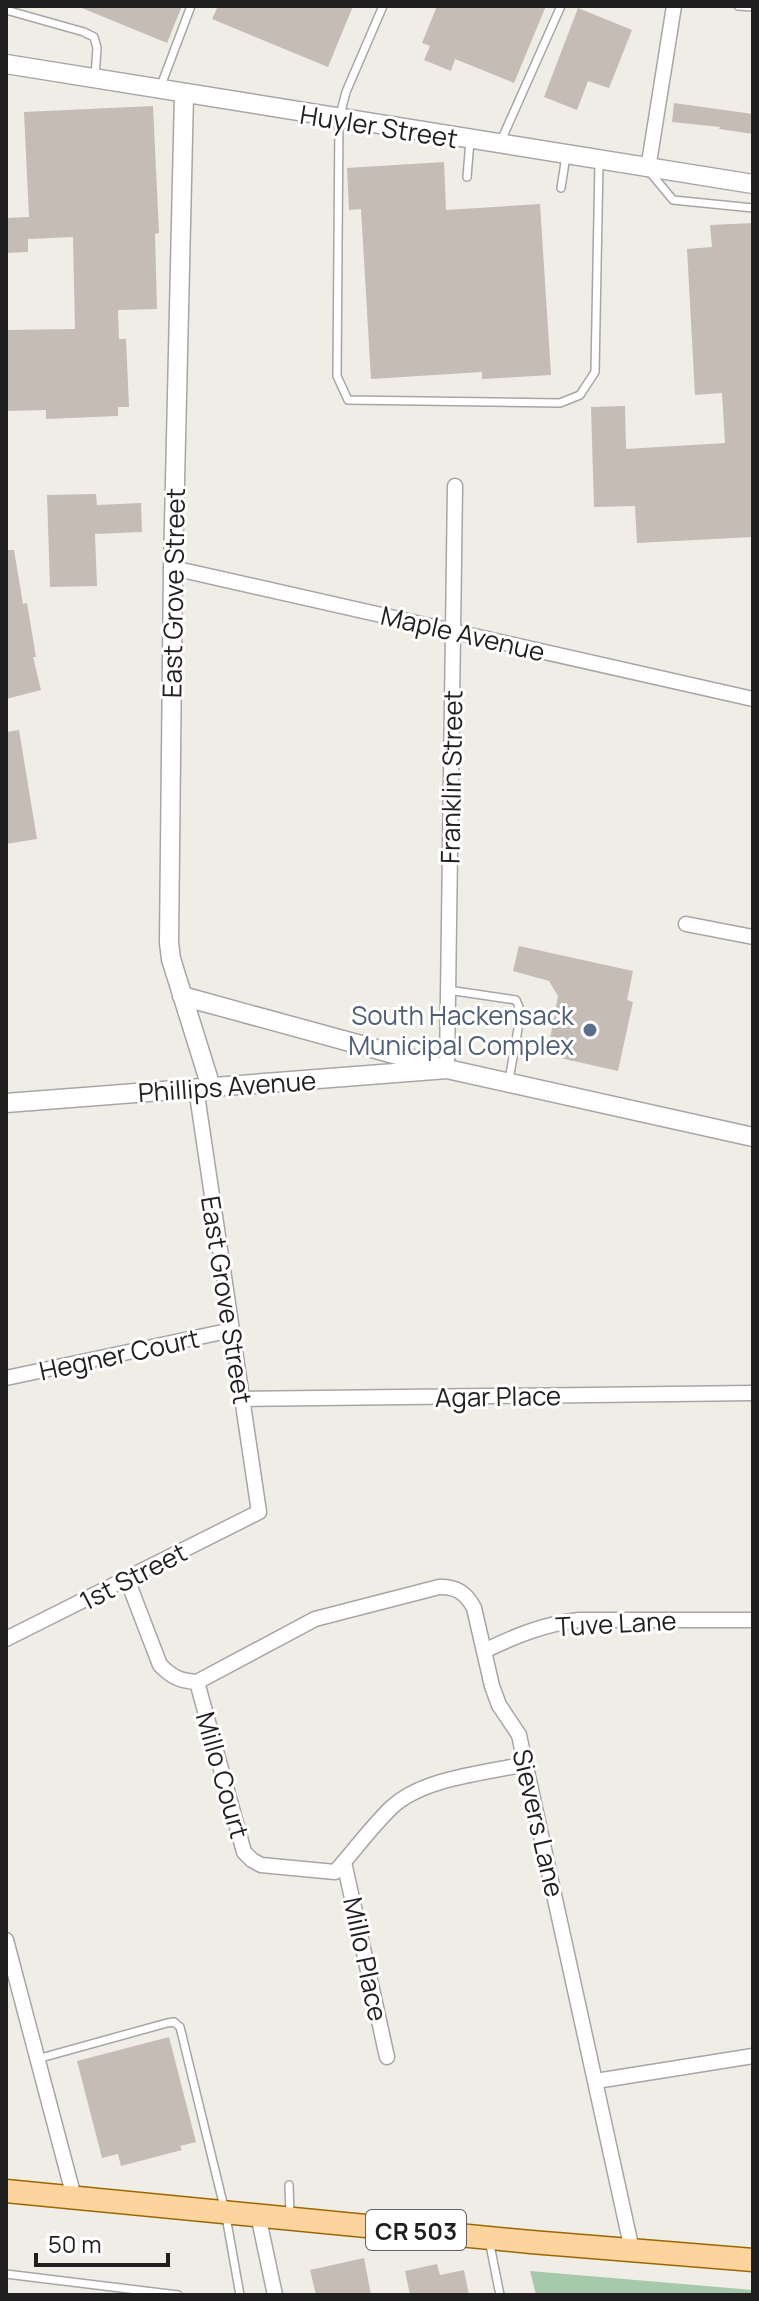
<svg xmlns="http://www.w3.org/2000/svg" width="759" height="2301" font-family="Manrope,sans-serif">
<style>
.cemetery{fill:#a6c9ac}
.building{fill:#c5bcb5}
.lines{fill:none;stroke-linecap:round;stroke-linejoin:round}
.service-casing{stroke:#a6a6a6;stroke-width:10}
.minor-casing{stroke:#a6a6a6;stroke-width:17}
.tertiary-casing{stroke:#a6a6a6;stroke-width:21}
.primary-casing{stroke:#9b6800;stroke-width:25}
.service{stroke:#fff;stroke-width:7}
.minor{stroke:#fff;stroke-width:14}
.tertiary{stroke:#fff;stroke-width:18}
.primary{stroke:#fdd49e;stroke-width:22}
.service-dot{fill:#5c6f8a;stroke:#fff;stroke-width:3}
.labels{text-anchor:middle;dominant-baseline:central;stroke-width:6;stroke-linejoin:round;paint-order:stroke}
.shield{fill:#fff;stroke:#626262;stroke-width:2}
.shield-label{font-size:24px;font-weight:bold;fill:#1f1f1f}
.street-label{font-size:26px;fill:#1f1f1f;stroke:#fff}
.service-label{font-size:26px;fill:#4e5e75;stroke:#fff;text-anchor:end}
</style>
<rect width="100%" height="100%" fill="#f0ede6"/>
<path class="cemetery" d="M530,2271L753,2290V2295H536Z"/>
<path class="building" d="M77,6H182L167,43Z
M218,6H353L328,67L212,19Z
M437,6H546L514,83L455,59L451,71L424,60L430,46L422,43Z
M578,8L632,30L609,88L588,81L577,110L544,97Z
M674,103L753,114V134L719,129L720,127L672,122Z
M153,106L159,233L155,234L157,309L118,310L119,339H126L129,407H118V416L46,419V410L6,411V330L75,329L73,237L28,239V252L6,253V218L29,217L24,112Z
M444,162L446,210L540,204L551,375L482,379V372L371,379L361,209L349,210L347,168Z
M753,223V537L637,543L635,506L594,507L591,407L625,406L626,449L725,443L722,393L695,395L687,249L712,247L710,225Z
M96,494L97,505L141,503L142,532L95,534L97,586L50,587L47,495Z
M6,550H14L23,604L27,603L36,657H33L41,690L6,699Z
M19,730L37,839L6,844V732Z
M519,946L633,971L627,1000L633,1002L618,1071L547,1055L558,996L549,981L513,971Z
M169,2037L196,2142L180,2146L182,2150L121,2166L118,2154L102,2158L77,2061Z
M364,2258L371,2295H316L310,2270Z
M437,2264L440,2275L464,2270L469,2295H410L405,2271Z"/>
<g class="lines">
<defs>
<path id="service" d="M383,6L346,92L339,119L337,376L348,400L560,403L580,395L595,372L599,162
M738,6L753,7
M6,10L84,32L94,37L97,48L95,78
M160,88L191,6
M500,143L561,6
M649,171L673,200L753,208
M467,177L470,141
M561,188L566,156
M448,990L516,1000L521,1012L509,1080
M37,2059L167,2023L174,2022L180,2027L225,2211L240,2295
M289,2185L290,2215
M489,2240L500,2295
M6,2274L178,2295"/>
<path id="minor" d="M648,169L674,6
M173,568L753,699
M686,924L753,937
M447,1069L455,486
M6,1378L232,1330
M242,1399L753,1393
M127,1579L160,1665C172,1677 180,1681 197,1682
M6,1639L259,1512L196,1088
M484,1651C515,1636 544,1624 579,1620H753
M197,1682L315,1619L439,1587C456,1586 466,1593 474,1608L492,1686L499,1705L519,1735L632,2250
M197,1682L244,1852L252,1860L261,1865L335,1872C354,1851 372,1826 392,1807C423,1778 485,1773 526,1764
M344,1862L387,2057
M6,1940L74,2197
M596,2081L753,2056
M258,2215L275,2295"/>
<path id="tertiary" d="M6,64L753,184
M184,94L173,568L169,943L171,959L211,1087
M182,996L434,1065
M6,1103L447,1069L753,1137"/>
<path id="primary" d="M6,2191L531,2242L753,2260"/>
</defs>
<use href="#service" class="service-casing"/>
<use href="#minor" class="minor-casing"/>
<use href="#tertiary" class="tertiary-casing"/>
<use href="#primary" class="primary-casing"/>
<use href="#service" class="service"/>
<use href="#minor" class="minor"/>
<use href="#tertiary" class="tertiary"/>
<use href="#primary" class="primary"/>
</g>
<circle class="service-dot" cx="590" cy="1030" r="8"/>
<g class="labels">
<rect class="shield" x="366" y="2210" width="100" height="40" rx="6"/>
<g class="shield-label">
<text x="416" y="2230">CR 503</text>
</g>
<g class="street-label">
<text transform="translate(379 126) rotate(9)">Huyler Street</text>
<text transform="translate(173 593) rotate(-89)">East Grove Street</text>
<text transform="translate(463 633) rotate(13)">Maple Avenue</text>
<text transform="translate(451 777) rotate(-89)">Franklin Street</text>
<text transform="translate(227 1086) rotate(-4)">Phillips Avenue</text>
<text transform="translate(227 1300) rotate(81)">East Grove Street</text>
<text transform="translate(119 1354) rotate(-12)">Hegner Court</text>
<text transform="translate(498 1396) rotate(-1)">Agar Place</text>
<text transform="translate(133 1576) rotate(-27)">1st Street</text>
<text transform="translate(616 1623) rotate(-3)">Tuve Lane</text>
<text transform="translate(223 1775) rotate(74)">Millo Court</text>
<text transform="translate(539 1823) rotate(77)">Sievers Lane</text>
<text transform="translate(366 1959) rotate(78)">Millo Place</text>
</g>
<g class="service-label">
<text x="574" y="1015">South Hackensack<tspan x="574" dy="30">Municipal Complex</tspan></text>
</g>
</g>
<rect width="759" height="2301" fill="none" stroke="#1f1f1f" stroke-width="16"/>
<path d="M36 2253v12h132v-12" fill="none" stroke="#1f1f1f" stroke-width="4"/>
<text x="48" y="2253" font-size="24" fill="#1f1f1f" stroke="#ffffff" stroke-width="6" paint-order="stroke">50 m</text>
</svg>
